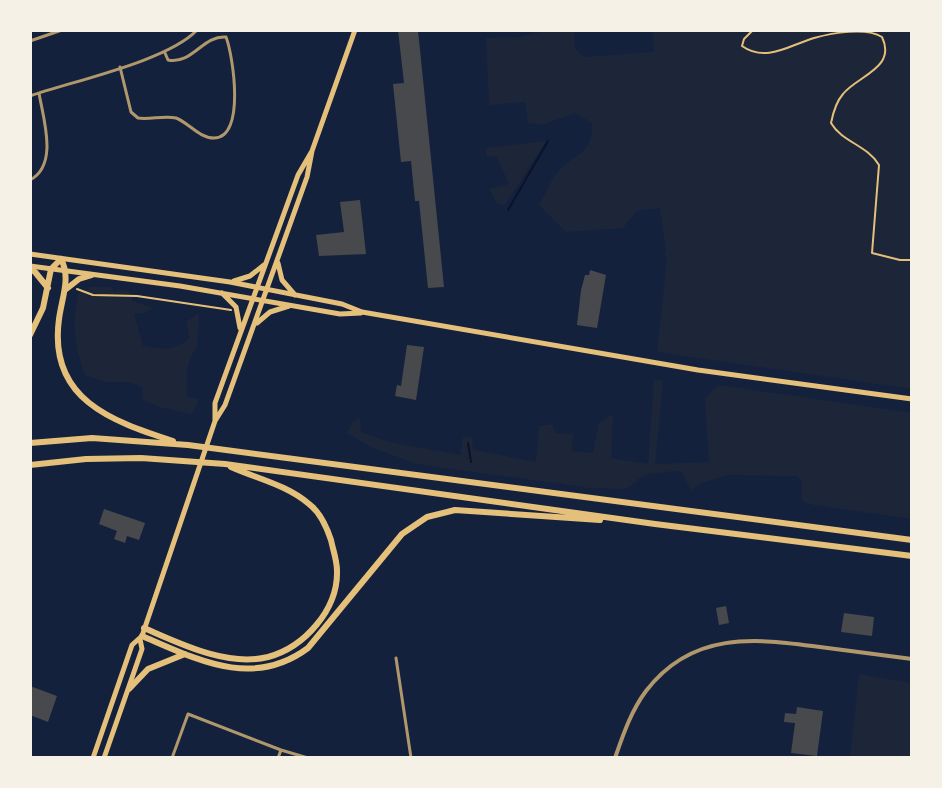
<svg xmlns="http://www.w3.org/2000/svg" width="942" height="788" font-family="'Nunito Sans',sans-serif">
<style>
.green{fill:#1d2539}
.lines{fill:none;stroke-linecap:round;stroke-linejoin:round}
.stream{stroke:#0b132b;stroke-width:2}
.building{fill:#48494c}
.path{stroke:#e5c07b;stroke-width:2}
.minor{stroke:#b1986c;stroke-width:3}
.tertiary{stroke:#b1986c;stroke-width:4}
.secondary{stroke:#e5c07b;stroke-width:5}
.motorway{stroke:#e5c07b;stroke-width:6}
</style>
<rect width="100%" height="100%" fill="#14213d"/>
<path class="green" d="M549,30H574L575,49L584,57L654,52L653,30H912V389L657,352L667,258L664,254L666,251L660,208L637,211L623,228L566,232L539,205C545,195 550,181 558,172C574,152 593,156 592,123L575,113L542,125L528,123L525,102L489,105L486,38L519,37Z
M546,141L505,205L497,203L489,189L509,184L496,156L487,157L486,148Z
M91,287H112L114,292L118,290L129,291L133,301L153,308L145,313L134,314L143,346C159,350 177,351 189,338L187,321L198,314C201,326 196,334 197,347C185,363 186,377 187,397L199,399L192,414L159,407L143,400L142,387L129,382H105L85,375C75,348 72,322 78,294Z
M654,379L663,381L655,464L709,462L705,398L718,385L912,413V519L808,504L801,499L802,481L796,476L729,475L701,483L691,490L682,472L673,471L644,475L626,489L590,488L417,464L373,448L347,433L353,422L360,418L361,432L389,442L460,455L463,437L472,438L473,450L536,462L539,426L552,424L555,433L573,434L572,451L593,453L599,423L613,414L611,458L648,464Z
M859,674L912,683V758H850Z"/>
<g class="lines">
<path class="stream" d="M508,210L548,141
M468,443L471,462"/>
</g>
<path class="building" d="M398,30H418L444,287L428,288L419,201H415L411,161L401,162L393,84L404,83Z
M360,200L366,254L319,256L316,235L344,232L340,202Z
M590,270L606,275L597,328L577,325L581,290L585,275H589Z
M407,345L424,347L416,400L395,396L397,385L401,386Z
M104,509L145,523L139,540L127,536L125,543L114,539L117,531L99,524Z
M726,606L729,623L719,625L716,608Z
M844,613L874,617L872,636L841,632Z
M30,686L57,696L48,722L30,715Z
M797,707L823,711L817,756L791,753L795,723L784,722L785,713L796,714Z"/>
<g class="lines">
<path class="path" d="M753,30L744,39L742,46C766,63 790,45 814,38C832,33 866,27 882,37C897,68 857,76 843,94C836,102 833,113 831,123C842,142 867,145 879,165L872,253L900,260H912
M77,289L93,295L137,296L231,310"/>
<path class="minor" d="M30,41L62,30
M120,67L131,112L138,118C150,120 164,115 176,118C189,123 199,138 214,138C246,138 233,55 226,37C203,35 192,65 168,60L165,53
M30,96C73,81 168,61 197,30
M30,180C59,165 43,118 39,93
M396,658L411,758
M172,758L188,714L281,750L308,758
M278,758L281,750"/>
<path class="tertiary" d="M615,758C623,735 631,711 646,691C692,631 754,638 820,647C851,651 881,655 912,659"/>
<path class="secondary" d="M30,254L230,282L342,304L362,312L698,370L912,399
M278,263L282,280L295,295
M30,266L180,286L340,314L361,313
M234,281L250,276L264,265
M222,293L236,307L240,328
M257,323L270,312L289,306
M215,420V403L298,175L312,151L355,30
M93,758L132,645L142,636L215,421L225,405L307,177L312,151
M104,758L142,649L140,639"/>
<path class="motorway" d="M30,269L35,272L48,288
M65,290L79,279L92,275
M30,335L43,308L51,269L61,259C71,278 62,297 59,319C48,399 111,421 173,441
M30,443L92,438L188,445L912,540
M30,465L86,459L141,458L225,464L655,524L912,556
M144,628C181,644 227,667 268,657C305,647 338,609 337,571C337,560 333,550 331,540C327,528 320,512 309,504C287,485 258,479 231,467
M142,636C198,660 253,689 308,648L402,534L427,517L455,510L600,520
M129,689L148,669L185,654"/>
</g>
<rect width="942" height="788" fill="none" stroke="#f6f1e7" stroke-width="64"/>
</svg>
